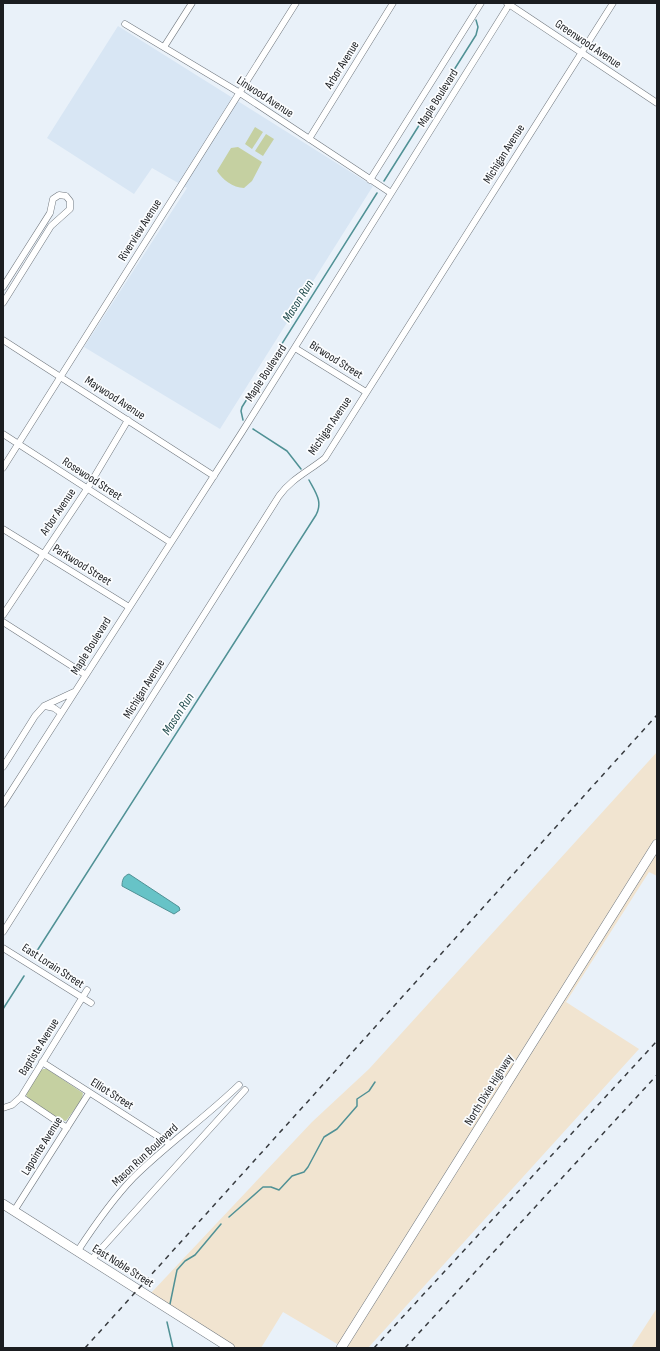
<svg xmlns="http://www.w3.org/2000/svg" width="660" height="1351" font-family="'Sofia Sans Condensed',sans-serif">
<style>
.industrial{fill:#f1e4d0}
.built{fill:#d8e6f4}
.green{fill:#c5d0a1}
.water{fill:#67c3c7;stroke:#509195}
.lines{fill:none;stroke-linecap:round;stroke-linejoin:round}
.stream{stroke:#509195;stroke-width:1.5}
.street-casing{stroke:#71787f;stroke-width:7}
.secondary-casing{stroke:#71787f;stroke-width:10}
.street{stroke:#fff;stroke-width:6}
.secondary{stroke:#fff;stroke-width:9}
.rail{stroke:#383b3f;stroke-width:1.5;stroke-dasharray:5 5;stroke-linecap:butt}
.labels{text-anchor:middle;dominant-baseline:central;stroke-width:3.5;stroke-linejoin:round;paint-order:stroke}
.street-label{font-size:12px;fill:#1b1d20;stroke:#fbfdff}
.water-label{font-size:13px;font-style:italic;fill:#204b4c;stroke:#fbfdff}
</style>
<rect width="100%" height="100%" fill="#e9f1f9"/>
<path class="industrial" d="M657,752V876L649,872L566,1002L639,1049L368,1348H344L283,1312L261,1348H236L151,1293L312,1122L369,1069Z
M657,1308V1348H631Z"/>
<path class="built" d="M118,26L373,186L220,429L84,347L187,188L152,168L134,194L47,138Z"/>
<path class="green" d="M255,127L263,132L252,149L245,144Z
M266,134L274,139L263,156L255,151Z
M238,147L262,162L252,181L244,188C233,188 222,179 217,171L231,148Z
M43,1069H47L83,1093L82,1099L66,1121L60,1120L28,1100L26,1094L40,1071Z"/>
<path class="water" d="M129,874L179,907L180,910L174,914L122,886C122,881 123,876 129,874Z"/>
<g class="lines">
<path class="stream" d="M384,181L476,35L478,27L476,20
M243,420L241,411L242,407L377,193
M253,429L287,451L301,469
M35,954L316,515C323,502 316,493 309,480
M3,1009L24,976
M229,1217L263,1187H271L279,1190L292,1176L304,1172L308,1167L324,1137L337,1129L357,1106V1099L369,1091L375,1082
M170,1304L177,1270L185,1261L195,1255L221,1224
M167,1322L173,1348"/>
<defs>
<path id="street" d="M507,3L657,103
M125,24L240,93L391,193
M164,47L192,3
M309,139L393,3
M370,180L481,3
M3,287L50,213L53,199L59,195L66,196L70,201V209L51,226L3,303
M3,340L214,476
M295,348L366,392
M3,434L170,542
M3,468L296,3
M3,529L129,607
M3,615L87,489L128,420
M3,622L86,675
M45,706L54,708L61,713
M3,767L35,716L44,706L74,692
M3,804L242,432L510,3
M3,932L279,496C291,479 309,471 325,458L613,3
M3,948L91,1003
M42,1062L170,1144
M21,1097L67,1128
M3,1108L12,1105L21,1097L87,990
M14,1211L89,1093
M77,1252C94,1226 111,1201 133,1178C166,1145 205,1118 239,1085
M91,1260L245,1090"/>
<path id="secondary" d="M3,1204L230,1348
M341,1348L657,844"/>
</defs>
<use href="#street" class="street-casing"/>
<use href="#secondary" class="secondary-casing"/>
<use href="#street" class="street"/>
<use href="#secondary" class="secondary"/>
<path class="rail" d="M85,1348L657,715
M374,1348L657,1041
M405,1348L657,1075"/>
</g>
<g class="labels">
<g class="street-label">
<text transform="translate(588 44) rotate(34)">Greenwood Avenue</text>
<text transform="translate(342 65) rotate(-58)">Arbor Avenue</text>
<text transform="translate(265 97) rotate(33)">Linwood Avenue</text>
<text transform="translate(438 98) rotate(-58)">Maple Boulevard</text>
<text transform="translate(504 154) rotate(-58)">Michigan Avenue</text>
<text transform="translate(140 230) rotate(-58)">Riverview Avenue</text>
<text transform="translate(336 360) rotate(32)">Birwood Street</text>
<text transform="translate(266 373) rotate(-57)">Maple Boulevard</text>
<text transform="translate(115 398) rotate(33)">Maywood Avenue</text>
<text transform="translate(330 426) rotate(-56)">Michigan Avenue</text>
<text transform="translate(92 479) rotate(33)">Rosewood Street</text>
<text transform="translate(58 512) rotate(-56)">Arbor Avenue</text>
<text transform="translate(82 565) rotate(32)">Parkwood Street</text>
<text transform="translate(91 646) rotate(-58)">Maple Boulevard</text>
<text transform="translate(144 689) rotate(-58)">Michigan Avenue</text>
<text transform="translate(53 966) rotate(33)">East Lorain Street</text>
<text transform="translate(39 1047) rotate(-58)">Baptiste Avenue</text>
<text transform="translate(489 1090) rotate(-58)">North Dixie Highway</text>
<text transform="translate(112 1094) rotate(32)">Elliot Street</text>
<text transform="translate(42 1146) rotate(-58)">Lapointe Avenue</text>
<text transform="translate(145 1155) rotate(-43)">Mason Run Boulevard</text>
<text transform="translate(123 1266) rotate(32)">East Noble Street</text>
</g>
<g class="water-label">
<text transform="translate(298 301) rotate(-58)">Mason Run</text>
<text transform="translate(178 714) rotate(-57)">Mason Run</text>
</g>
</g>
<rect width="660" height="1351" fill="none" stroke="#1b1d20" stroke-width="8"/>
</svg>
